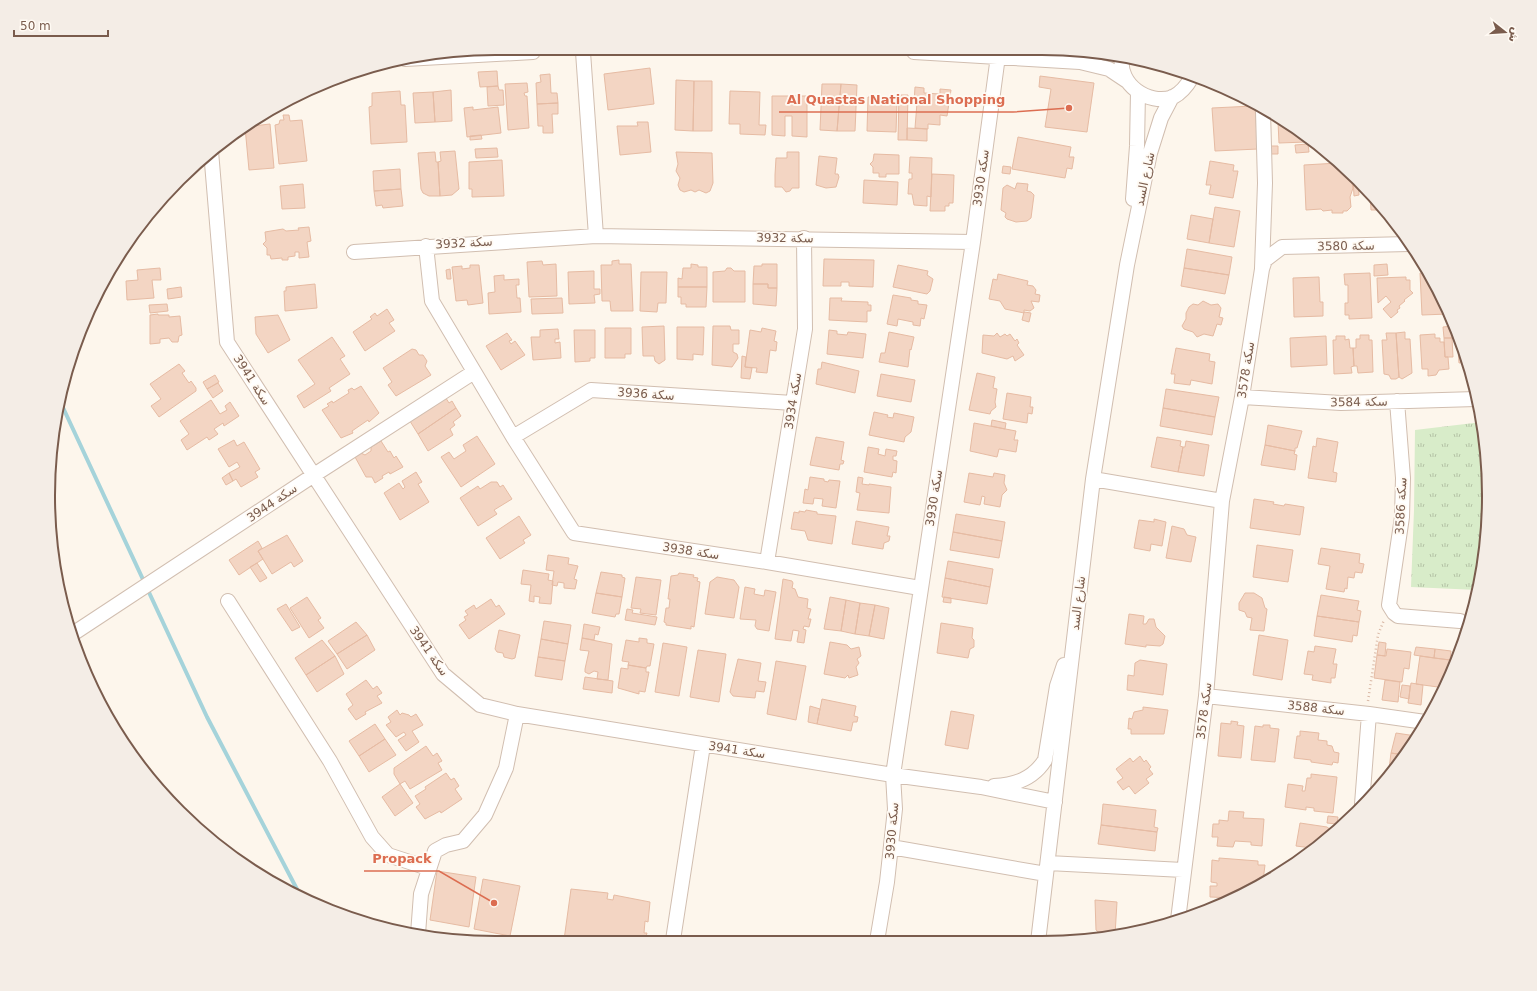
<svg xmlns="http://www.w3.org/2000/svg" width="1537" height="991" font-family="'DejaVu Sans','Noto Sans Arabic',sans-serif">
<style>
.park{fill:url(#park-tufts)}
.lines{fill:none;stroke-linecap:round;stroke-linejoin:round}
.stream{stroke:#a5d3da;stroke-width:4}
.building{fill:#f3d5c3;stroke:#e6bba3}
.minor-casing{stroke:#d1beb0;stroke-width:16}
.path{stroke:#d9b8a5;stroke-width:2.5;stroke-dasharray:1 3;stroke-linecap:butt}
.minor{stroke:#fff;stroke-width:14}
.labels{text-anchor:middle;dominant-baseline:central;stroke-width:3.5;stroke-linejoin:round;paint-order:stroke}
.street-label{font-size:12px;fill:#7a5c4d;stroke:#fffaf3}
.rim{fill:none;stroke:#7a5c4d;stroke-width:2}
.leader{fill:none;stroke:#dc6d51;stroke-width:1.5}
.callout-dot{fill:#dc6d51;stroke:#fffaf3;stroke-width:1.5}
.callout-label{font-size:13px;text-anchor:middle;font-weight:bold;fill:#dc6d51;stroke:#fffaf3;stroke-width:3.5;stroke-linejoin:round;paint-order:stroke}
</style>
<defs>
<pattern id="park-tufts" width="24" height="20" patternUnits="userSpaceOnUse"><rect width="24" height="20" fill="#d8ecc9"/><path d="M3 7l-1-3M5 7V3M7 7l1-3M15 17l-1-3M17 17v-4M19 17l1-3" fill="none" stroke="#b4c2a5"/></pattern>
</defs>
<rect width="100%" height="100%" fill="#fdf6ec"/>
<path class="park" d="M1482,422L1485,437L1488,525L1477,590L1411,587L1414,510L1415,430Z"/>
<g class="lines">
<path class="stream" d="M59,399L207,717L300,895"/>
</g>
<path class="building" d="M650,68L654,104L608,110L604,74Z
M497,71L498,86L480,87L478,72Z
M550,74L551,93H557L558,103L537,104L536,83L541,82L540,75Z
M1040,76L1094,83L1087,132L1045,127L1051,89L1039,87Z
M676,80L694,81L693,131L675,130Z
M694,81H712V131H693Z
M527,83L528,92L524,93L525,96H527L529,128L508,130L505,84Z
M822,84H841L837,131L820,130Z
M841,84L857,85L855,131H837Z
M498,86L499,90H503L504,105L488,106L487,87Z
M915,87L924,88V93L940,94V89L951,90L947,116L940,115V125L928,124V129L915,128L917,103H914Z
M451,90L452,121L435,122L433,92Z
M400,91L401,105H405L407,142L371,144L369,107L372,106V93Z
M730,91L760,92L759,125H766L765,135L740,134V124H729Z
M433,92L435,122L415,123L413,93Z
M899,95H908L907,140H898Z
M772,96H807V137L792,136V116H785V136L772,135Z
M868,97L895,98L897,102L896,132L867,131Z
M558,103V114H552L553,133H543V126H538L537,104Z
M1253,106L1255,107L1258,149L1215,151L1212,108Z
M473,107V110L498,107L501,133L467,137L464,108Z
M283,115H289L290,121L302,120L307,161L279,164L275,125L279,124L280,120H284Z
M637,122H648L651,152L620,155L617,126H638Z
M1278,122H1281L1305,136L1306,142L1279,143Z
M270,124L274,168L249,170L245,127Z
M907,128L927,129V141L907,140Z
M481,135L482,139L470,140V136Z
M1018,137L1071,147L1069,157H1074L1072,169L1067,168L1065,178L1012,169Z
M1308,144L1309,152L1296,153L1295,145Z
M1269,146H1278V154H1270Z
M497,148L498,157L476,158L475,149Z
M455,151L459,189L452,195L440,196L438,162L441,161L440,152Z
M435,152L436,162H438L440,196H429L423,193L421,189L418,153Z
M676,152L712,153L713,183L710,191L706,193L699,190L695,192L691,190L684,192L680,190L678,185L680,178L676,171L678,164Z
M787,152H799V188H792L790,191L786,192L782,187H775V175L776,158H787Z
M874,154L899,155V174H886V177H879V173H873V167L870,164L873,161Z
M819,156L837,158L835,174H838L839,177L836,187L826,188L816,185Z
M910,157L932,158L931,197L927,196V206L914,205L912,194H908L909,179H912V173H909Z
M502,160L504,196L472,197V189H469V162Z
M1210,161L1234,165L1233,171H1238L1233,198L1209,194L1211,185H1206Z
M1338,163L1350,174L1353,188L1350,197L1351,207L1347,211H1343V213H1332V210L1323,211L1321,209L1306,210L1304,165Z
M1003,166L1011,167L1010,174L1002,173Z
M400,169L401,189L374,191L373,171Z
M932,174L954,175L953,203H949V206H945V211H930Z
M1353,177L1358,182L1359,195L1354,196Z
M864,180L898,182L897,205L863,203Z
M1017,183L1028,184L1027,191L1031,192L1034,195L1031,218L1027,221L1016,222L1007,219L1005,217L1006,213L1001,210L1003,188L1007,185L1015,189Z
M303,184L305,208L282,209L280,186Z
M401,189L403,206L383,208L382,205L376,206L374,191Z
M1370,193L1378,201L1385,210H1371Z
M1215,207L1240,211L1234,247L1209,243Z
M1191,215L1213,219L1209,243L1187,239Z
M309,227L311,241L307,242L309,257L299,258V252H295V256L288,257V260H282V258L271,259L270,255H267V248L263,244L266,241L265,232L283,229L286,231L299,230L298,228Z
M1187,249L1232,257L1229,275L1184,268Z
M824,259L874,260L873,287L849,286V282H841V286H823Z
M619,260V264H631L633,311H611L610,301H602L601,265H612V261Z
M542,261L543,265L556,264L557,296L529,297L527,262Z
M691,264L698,265V267H707V287H678V278L682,279L683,268H691Z
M762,264H777V288H768V284H753L754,266H762Z
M1387,264L1388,275L1374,276V265Z
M470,265H479L483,303L468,305L467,300L456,301L452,267L462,266V269L470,268Z
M898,265L928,271L927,275L933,279L930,291L927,294L893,287Z
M160,268L161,280H152L154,298L127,300L126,281L138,280L137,270Z
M727,268H731L734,271H745V302H713V272L725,271Z
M1184,268L1229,275L1225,294L1181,286Z
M450,269L451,279H447L446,270Z
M594,271V289H600V294L594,295L595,303L569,304L568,272Z
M641,272H667L666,303H658L657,312L640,311Z
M1370,273L1372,318L1349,319V315H1345V303H1348V285H1345L1344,274Z
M1420,273H1429L1448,314L1422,315Z
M998,274L1028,281L1027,285L1033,286L1036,290L1035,294L1040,295L1039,302L1031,301L1034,308L1030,311L1024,310V313L1005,309L1000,301L989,299L993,279L997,280Z
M504,275V280L519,279V285H516L517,298H520L521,312L489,314L488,293L495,292L494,276Z
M1319,277L1320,302H1323V316L1294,317L1293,278Z
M1406,277V280H1410V290L1413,293L1404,300L1405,301L1399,306L1400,308L1397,310L1398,312L1391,318L1383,309L1391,302L1386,296L1378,303L1377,278Z
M315,284L317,308L285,311L284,291H286V287Z
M753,284H768V288H777L776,306L753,304Z
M181,287L182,297L168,299L167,289Z
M678,287H707L706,307H686V304H681V297H678Z
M893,295L911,298V300L918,301V304L927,305L924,319L921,318L920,326L913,325V322L898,319L897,326L887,324Z
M562,298L563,313L532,314L531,299Z
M830,298H842L841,301L868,302V305H871V311H867V322L829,320Z
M1203,301L1211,305L1218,304L1221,308L1219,317L1223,318L1221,325L1217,324L1213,336L1204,334L1197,337L1193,332L1184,329L1182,326L1186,319V313L1189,307L1193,304L1198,305Z
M167,304L168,311L150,313L149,305Z
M387,309L394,320L389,323L395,331L365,351L353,332L372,319L370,317L375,313L377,316Z
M1024,312L1031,313L1029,322L1022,320Z
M158,314V315H169V317L180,316L182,335L179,336L178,342H172L169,338L160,339V343L150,344V315Z
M278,315L290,340L268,353L256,334L255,317Z
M664,326L665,360L659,364L655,361L654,356H643L642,327Z
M713,326H730L731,330H739V344H733V352L737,354L738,358L732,367L712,365Z
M1452,326V338H1444L1443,327Z
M677,327H704L703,355L693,354V360L677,359Z
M605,328H631V354H625V358H605Z
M762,328L776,331L774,341L777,342L776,351L770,350L767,373L756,372L757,368L745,367L750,330L761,332Z
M558,329L559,339H555V343L560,342L561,358L533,360L531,337H540V330Z
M574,330H595V358H590V361L575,362Z
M829,330L837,331V334L847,335L848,332L866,334L863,358L827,354Z
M889,332L914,337L911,350L910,349L908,367L879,362L881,353H885Z
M1405,332V339H1410L1412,373L1402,379L1399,377L1396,333Z
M507,333L512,340L509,341L511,344L515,341L525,355L501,370L486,346Z
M997,333L1000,337L1005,334L1007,336L1010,334L1015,341L1017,339L1019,343L1017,345L1024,355L1015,361L1013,356L1007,359L982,353L983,335L994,336Z
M1386,333H1396L1399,377L1396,379H1391L1389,375L1384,374L1382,340H1387Z
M1435,334V338H1440V342H1444L1445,357H1448L1449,369L1439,370L1436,375L1428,376V369H1422L1420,335Z
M1360,335H1369V340H1372L1373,372L1358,373L1357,366H1354L1353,348H1356V339H1360Z
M1457,335L1465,352L1467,362L1459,363Z
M1326,336L1327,365L1291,367L1290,338Z
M1336,336H1345V340L1349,339L1350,348H1353L1354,366L1351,367L1352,373L1334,374L1333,340H1336Z
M332,337L345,356L340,359L350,374L329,388L331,391L304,408L297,396L315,384L298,360Z
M1444,338H1452L1453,357H1445Z
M1176,348L1210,354L1209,361L1215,362L1212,384L1191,380L1190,385L1174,383L1175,374H1171Z
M412,349L416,350L419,355H423L427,361L425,366L431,375L396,396L388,385L392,382L383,368Z
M742,356L746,357L745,367L752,368L750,379L741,378Z
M822,362L859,371L855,393L816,384L818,369H821Z
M179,364L185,371L182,373L189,383L191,381L196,388V391L159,417L151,406L161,399L150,384Z
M977,373L995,377L993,388L997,389L995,402L996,407L991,411L990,414L969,410Z
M881,374L915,380L911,402L877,396Z
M215,375L219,382L207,389L203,382Z
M218,383L223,391L213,398L207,389Z
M361,386L379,413L369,422L368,420L352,431L353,433L341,438L322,410L329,406L327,404L332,401L333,403L349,393L348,390L352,388L354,390Z
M1166,389L1219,397L1215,417L1163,408Z
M1007,393L1031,397L1030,407H1033L1032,414L1028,413L1027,423L1003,419Z
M444,395L449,403L452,401L456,408L418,434L408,418Z
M211,400L220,414L227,410L225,406L230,402L239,416L224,426L223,423L214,429L218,434L209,440L207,437L187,450L181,440L189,434L180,421Z
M456,408L461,416L453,422L455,425L450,429L453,435L428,451L418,434Z
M1163,408L1215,417L1212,435L1160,426Z
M874,412L888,415L887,417L893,418L894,413L914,417L911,432L905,437L904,442L869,435Z
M992,420L1006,423L1005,429L991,426Z
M974,423L1016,431L1014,440H1018L1016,452L999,449L997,457L970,451Z
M1268,425L1302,431L1297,448H1295V451L1265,445Z
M477,436L495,464L461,487L441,457L449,452L454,459L466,451L463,445Z
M816,437L844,442L841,460L844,461L843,464H840L839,470L810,465Z
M1157,437L1181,441L1180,446L1183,447L1178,472L1151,467Z
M1317,438L1338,442L1333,472L1337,473L1336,482L1308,478L1313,446L1316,447Z
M234,440L237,446L244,442L260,469L255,472L258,477L241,487L236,479L233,481L229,473L240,467L237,462L229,467L218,449Z
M381,441L388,452L390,451L394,458L396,456L403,467L390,474L389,472L382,476L383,478L375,483L372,477H366L355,457L361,453L365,455L371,451V447Z
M1186,441L1209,445L1204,476L1178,472L1183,447H1185Z
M1265,445L1295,451L1294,454L1297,455L1295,470L1261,465Z
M868,447L879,449L878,454L885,456L886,449L897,451L896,456H893V460L897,461L896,473L893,472L892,477L864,472Z
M416,472L422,482L418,484L429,502L400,520L384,493L399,483L403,489L405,487L402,481Z
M229,473L233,481L226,485L222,478Z
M969,473L993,477L994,473L1005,475L1004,483L1007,490L1002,495L1000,507L984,504L985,497L982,496L980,505L964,502Z
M810,477L824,479V481L828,482L829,480L840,481L836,508L822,506L823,499L814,498L813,504L803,503L805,489L808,490Z
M858,477L863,478L862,484L869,485V484L891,487L889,513L857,510L860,493L856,492Z
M491,482H497L500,487L503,485L512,499L494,510L497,514L478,526L460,498L478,486L480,489Z
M1254,499L1274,502L1273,504L1284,506L1285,504L1304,507L1300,535L1250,528Z
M806,510L817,512V514L836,516L832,544L808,540L805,531L791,529L794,512L799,513V511L805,512Z
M956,514L1005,522L1002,541L953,532Z
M519,516L531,535L523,540L525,543L500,559L486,538Z
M1154,519L1166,522L1162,546L1151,544L1150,551L1134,548L1139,520L1154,522Z
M856,521L889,527L887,536H890L889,541L884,543L883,549L852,544Z
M1172,526L1184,529L1187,535L1196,537L1191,562L1166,558Z
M953,532L1002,541L999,558L950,550Z
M287,535L303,561L294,567L291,562L272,574L258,551Z
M258,541L262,548L258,551L263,559L239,575L229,560Z
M1257,545L1293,550L1288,582L1253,577Z
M1321,548L1360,554L1359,563L1364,564L1362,573L1355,572L1354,578L1348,577L1347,589L1345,588L1344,592L1326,589L1330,566L1318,564Z
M548,555L569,558L568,564L578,566L574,579L577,580L575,589L564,588V583L558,582L557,586L552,585L554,571L546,570Z
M948,561L993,569L990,587L945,578Z
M257,563L267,578L260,582L250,567Z
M523,570L549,574L548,580L553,581L551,604L539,603L540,597L534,596V602L529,601L531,585L521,584Z
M601,572L622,575V577L625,578L622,597L596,593Z
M679,573L694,575L693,577L698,578L697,581L700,582L694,627L691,626V629L666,625V623L664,622L666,608H669L670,599H668L671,576L678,575Z
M636,577L661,580L656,615L640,613L641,609L631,608Z
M717,577L734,580L739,587L734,618L705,614L710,582Z
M945,578L990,587L987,604L942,597Z
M783,579L792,581L793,583L792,588L795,589L798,597L808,599L807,608L811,609L808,619H811L809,627L804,626L803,629L806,630L804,643L797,642L799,631L793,630L791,641L775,639Z
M745,587L755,589L754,594L764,596L765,590L776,592L769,631L757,629L755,626L756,620L740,619Z
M596,593L622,597L619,614H616L615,617L592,613Z
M1245,593H1254L1262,598L1265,608L1267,609L1264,631L1250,630L1252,618L1247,617L1245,612L1239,610V603Z
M1321,595L1359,601L1357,610L1361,611L1359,622L1317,616Z
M307,597L321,618L318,620L324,628L309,638L290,608Z
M830,597L846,600L841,631L824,629Z
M944,597L951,598V603L943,602Z
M491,599L496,607L499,605L505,614L469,639L459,625L466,620L464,617L468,615L465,611L474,605L476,609Z
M846,600L860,603L855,634L841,631Z
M860,603L875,605L869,636L855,634Z
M286,604L300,627L292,631L277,609Z
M875,605L889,608L884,639L869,636Z
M627,609L633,610L632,613L657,617L655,625L625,620Z
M1129,614L1144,616L1143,624H1146L1149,619H1154L1156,627L1165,636L1163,644L1160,646L1146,645V647L1125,644Z
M1317,616L1359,622L1357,636L1353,635L1352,642L1314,636Z
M544,621L571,625L568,644L541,639Z
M356,622L367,635L337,654L328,641Z
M941,623L973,628L972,638L974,640V647L970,649L968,658L937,653Z
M584,624L600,627L598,635L595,634L594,640L582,638Z
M499,630L520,635L515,658L512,659L504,657L503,653L497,652L495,649Z
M367,635L375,650L347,669L337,654Z
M1259,635L1288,640L1282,680L1253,675Z
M582,638L612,644L608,680L597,679L598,672L594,671L589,674L585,672V669L589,651L580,650Z
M639,638L647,639V643L654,644L650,666H647L646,668L628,665L629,662L622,661L626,640L639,642Z
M541,639L568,644L565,661L538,657Z
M322,640L335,656L306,675L295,658Z
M830,642L847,645L851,649L859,647L861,656L857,659L859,663L856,667L858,675L849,678L848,675L845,678L824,674Z
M1379,642L1386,643L1385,656L1377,655Z
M663,643L687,647L679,696L655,692Z
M1315,646L1336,649L1333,664H1337L1335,678H1331V683L1312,680L1313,675L1304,674L1308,651L1314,652Z
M1416,647L1435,649L1434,658L1414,655Z
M1387,649L1411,652L1409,669L1404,668L1402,682L1374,678L1377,655L1386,656Z
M1435,649L1451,651L1450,660L1434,658Z
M698,650L726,654L719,702L690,697Z
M335,656L344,674L317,692L306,675Z
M1420,656L1450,660L1448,679L1445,688L1416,684Z
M538,657L565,661L562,680L535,676Z
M738,659L761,663L758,681L766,682L764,692L756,691L755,698L733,696L730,692Z
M1140,660L1167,664L1163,695L1127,690L1128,675L1134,676L1135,663Z
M776,661L806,666L796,720L767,714Z
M628,665L646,668V672H649L645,692L639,691V694L618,688L621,668L628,669Z
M585,677L613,681L612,693L583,689Z
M366,680L373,689L377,686L382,693L377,696L382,703L365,712L366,714L356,720L348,709L353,705L346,694Z
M1385,680L1400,682L1398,702L1382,700Z
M1411,683L1423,685L1421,705L1408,703Z
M1402,685L1410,686L1409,699L1400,697Z
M822,699L856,706L854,716L858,717L857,722H853L851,731L817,724Z
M810,706L820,709L817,724L808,722Z
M1143,707L1168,710L1164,734H1131V729H1128L1129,718L1132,719L1134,712L1143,710Z
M397,710L400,715L402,713L409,715L411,717L416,714L423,725L412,731L419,742L406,751L398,740L406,735L404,732L396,737L386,725L391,722L388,717Z
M951,711L974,715L968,749L945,745Z
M1231,721L1238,722L1237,725L1244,726L1241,758L1218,756L1221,723L1231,724Z
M375,724L385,739L359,756L349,741Z
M1263,725H1270V728L1279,729L1275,762L1251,760L1255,726L1263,727Z
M1300,731L1319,733L1318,740L1327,741V745L1332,746L1334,752L1339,753L1338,763L1333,762L1332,765L1311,762V760L1294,758L1297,736H1300Z
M1396,733L1416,736L1404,755L1391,753Z
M385,739L396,755L369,772L359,756Z
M426,746L433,756L437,753L442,761L438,763L442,770L410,789L405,781L400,784L394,774V768Z
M1391,753L1404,755L1391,774L1392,770L1389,769Z
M1140,756L1144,762L1146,760L1151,767L1149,769L1153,774L1146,779L1149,783L1135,794L1129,786L1123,790L1117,782L1123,778L1116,769L1130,758L1133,762Z
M446,773L451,780L454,778L459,786L455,789L462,799L441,813L440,811L425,819L416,807L420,804L415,796L426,789L425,787Z
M1311,774L1337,777L1333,813L1314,811V808L1306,807V810L1285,807L1288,784L1303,786L1302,791H1305L1307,778H1311Z
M400,784L413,803L395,816L382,797Z
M1103,804L1156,810L1154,827L1158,828L1157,832L1101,825Z
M1229,811L1244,812L1243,818L1264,819L1262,846L1251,845V842L1235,841L1233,847L1217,846L1218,837H1212L1213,824H1219V820L1228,821Z
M1328,816L1338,817L1337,824L1327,823Z
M1300,823L1327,827L1331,830V836L1312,848L1296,846Z
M1101,825L1157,832L1155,851L1098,844Z
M1219,858L1258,861V865H1265L1263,881L1235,898L1210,897V886H1217V883L1211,882L1212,860L1219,861Z
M437,871L476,877L469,927L430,920Z
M483,879L520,886L510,936L474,929Z
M571,889L608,893L607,899L613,900L614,895L650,902L648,922L645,921L644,933H647L645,940H564Z
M1095,900L1117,902L1115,935L1103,936L1096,930Z"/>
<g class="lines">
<defs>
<path id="minor" d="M583,52L596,236
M914,52L1080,62L1109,69L1127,81
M1065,55L1089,52
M1122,58C1118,84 1148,106 1173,97C1181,93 1188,84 1192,77
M405,59L533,52
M211,151L227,342L443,674L480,705L517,714L893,775L981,787L1055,802
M1133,199L1137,146L1138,92
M426,246L432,301L513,437L574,533L767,562L920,588
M354,252L596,236L973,242
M1262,268L1265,183L1263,111
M1242,397L1341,403L1476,399
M1397,401L1403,478L1402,517L1389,605L1394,613L1398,616L1460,621
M513,437L591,390L793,403
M1093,479L1222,501
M767,562L805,329L804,238
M228,601L330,761L372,837L388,855L428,868
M71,635L314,475L474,372
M1206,696L1369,714L1425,722
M994,786C1015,785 1033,779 1045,760L1057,686L1064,665
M1362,804L1369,714
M891,847L1046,874
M1048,863L1183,870
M1178,920L1206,696L1222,501L1242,397L1262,269L1265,260L1282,247L1409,244
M418,934L421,894L435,851L446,845L463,841L485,815L506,768L517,714
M673,940L703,745
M877,941L887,882L895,809L893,775L973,242L998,56
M1038,942L1093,479L1127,265L1150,153L1161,118L1172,97"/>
</defs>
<use href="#minor" class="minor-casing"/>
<path class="path" d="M1368,701L1378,635L1384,620"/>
<use href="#minor" class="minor"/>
</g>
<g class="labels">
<g class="street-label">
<text transform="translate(981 178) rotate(-82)">سكة 3930</text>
<text transform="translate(1145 179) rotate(-78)">شارع السد</text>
<text transform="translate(785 238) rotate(1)">سكة 3932</text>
<text transform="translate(464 243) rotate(-3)">سكة 3932</text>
<text transform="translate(1346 246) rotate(-1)">سكة 3580</text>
<text transform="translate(1246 370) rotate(-81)">سكة 3578</text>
<text transform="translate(252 380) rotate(57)">سكة 3941</text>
<text transform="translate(646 394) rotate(4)">سكة 3936</text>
<text transform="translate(793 401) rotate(-81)">سكة 3934</text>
<text transform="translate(1359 402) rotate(-1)">سكة 3584</text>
<text transform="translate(934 498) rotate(-81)">سكة 3930</text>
<text transform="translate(272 503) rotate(-34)">سكة 3944</text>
<text transform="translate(1401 506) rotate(-87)">سكة 3586</text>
<text transform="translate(691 551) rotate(9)">سكة 3938</text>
<text transform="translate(1078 603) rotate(-83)">شارع السد</text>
<text transform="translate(429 651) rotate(55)">سكة 3941</text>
<text transform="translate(1316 708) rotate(6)">سكة 3588</text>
<text transform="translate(1204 711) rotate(-83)">سكة 3578</text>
<text transform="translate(737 750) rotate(9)">سكة 3941</text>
<text transform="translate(892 831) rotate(-85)">سكة 3930</text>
</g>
</g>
<path d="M0 0H1537V991H0ZM495 55H1042A440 440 0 0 1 1482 495V496A440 440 0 0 1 1042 936H495A440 440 0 0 1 55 496V495A440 440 0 0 1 495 55Z" fill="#f4ede6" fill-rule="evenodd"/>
<path class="rim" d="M495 55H1042A440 440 0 0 1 1482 495V496A440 440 0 0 1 1042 936H495A440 440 0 0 1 55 496V495A440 440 0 0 1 495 55Z"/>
<path class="leader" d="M1069 108L1013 112H779M494 903L439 871H364"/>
<g class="callout-dot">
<circle cx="1069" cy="108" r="4"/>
<circle cx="494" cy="903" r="4"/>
</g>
<g class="callout-label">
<text x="896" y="104">Al Quastas National Shopping</text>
<text x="402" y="863">Propack</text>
</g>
<g transform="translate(1505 32) rotate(107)" stroke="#fffaf3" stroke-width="3" paint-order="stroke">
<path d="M0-3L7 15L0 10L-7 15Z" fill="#7a5c4d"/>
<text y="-6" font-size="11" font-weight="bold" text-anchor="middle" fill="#7a5c4d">ش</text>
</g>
<path d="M14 30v6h94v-6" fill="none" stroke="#7a5c4d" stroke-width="2"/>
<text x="20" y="30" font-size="12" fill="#7a5c4d" stroke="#fffaf3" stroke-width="3" paint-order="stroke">50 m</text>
</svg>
